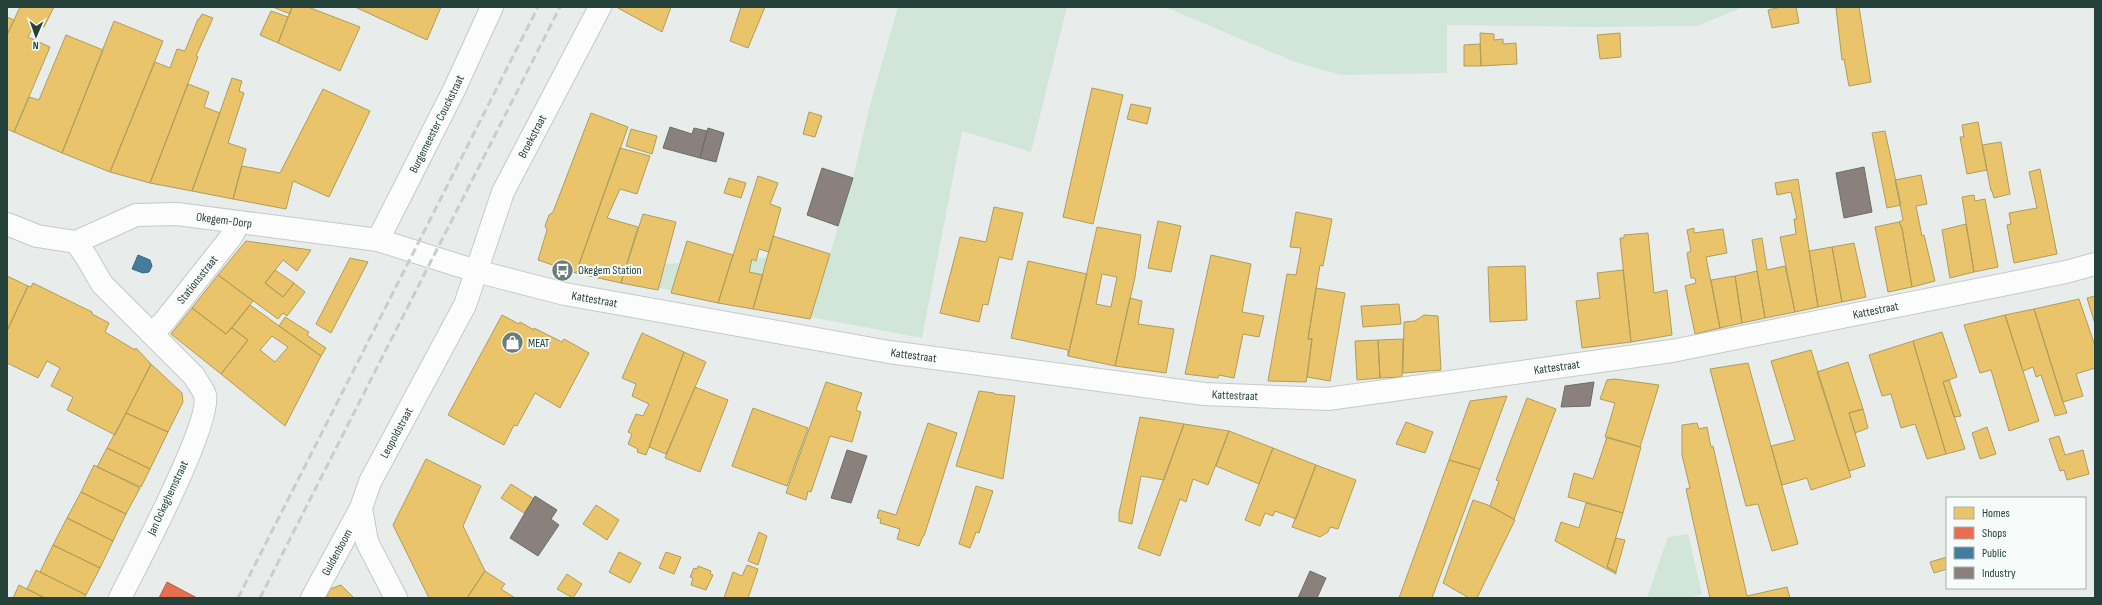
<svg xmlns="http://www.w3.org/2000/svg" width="2102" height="605" font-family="'Sofia Sans Condensed',sans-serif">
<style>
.green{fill:#d1e6d8}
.homes{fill:#e9c46a;stroke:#ae9d5c;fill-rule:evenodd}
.shops{fill:#e76f51;stroke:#ac624a}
.public{fill:#457b9d;stroke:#3b6a7f}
.industry{fill:#8a817c;stroke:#6b6e68}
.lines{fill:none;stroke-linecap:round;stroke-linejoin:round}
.minor-casing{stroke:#c5cac8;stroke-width:24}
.secondary-casing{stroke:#c3cbc8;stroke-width:24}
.minor{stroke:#fcfcfc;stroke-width:22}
.secondary{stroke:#fcfcfc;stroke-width:22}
.rail{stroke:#c9cdcc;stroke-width:3;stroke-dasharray:8 4;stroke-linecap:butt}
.labels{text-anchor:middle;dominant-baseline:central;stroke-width:4;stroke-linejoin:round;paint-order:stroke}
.street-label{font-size:12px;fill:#24423a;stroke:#f7fbf9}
.poi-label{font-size:12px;fill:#24423a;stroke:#f7fbf9;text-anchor:start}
</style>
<rect width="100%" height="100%" fill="#e8edeb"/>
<path class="green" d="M898,7H1067L1031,152L962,131L922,338L563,270L830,254L853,178L870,105Z
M1165,7H1743L1697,26L1590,27L1447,25V73L1341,75L1295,62Z
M1688,534L1702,594L1689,598H1647L1668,537Z"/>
<path class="homes" d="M20,7H54L44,27L35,23L28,37L50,47L14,132L7,129V35Z
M273,7H292L290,14Z
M292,7H308L360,27L340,71L278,43Z
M355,7H441L427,40Z
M619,7H671L662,32L618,8Z
M741,7H765L748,48L730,41Z
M1781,7H1796L1799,23L1772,28L1768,10Z
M1844,7H1859L1871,82L1849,86L1844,59L1842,60L1836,8Z
M271,11L288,17L278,43L260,35Z
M202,14L213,18L196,56L198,57L150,183L110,172L155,62L170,68L177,49L185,51L198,19H199Z
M7,17L14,20L7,35Z
M114,21L163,41L110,172L62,153Z
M1480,33L1494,34V40L1503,39V44L1516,43L1517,64L1481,66Z
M1620,33L1621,57L1600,59L1597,35Z
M66,35L103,50L62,153L14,132L29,97L39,100Z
M1480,44L1481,66H1464V45Z
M232,78L242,81L239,91L244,93L228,143L246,149L233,199L192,191Z
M188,84L209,92L204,107L220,113L192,191L150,183Z
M1092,88L1123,95L1093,224L1063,217Z
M323,89L370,111L329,197L293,181L286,209L233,199L242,166L280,173Z
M1131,104L1151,108L1147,124L1127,119Z
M809,112L822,116L815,137L803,134Z
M591,113L628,127L576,273L538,260L547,230L545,226L549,215L553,212Z
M1978,122L1987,170L1967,174L1960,137H1964L1962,125Z
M631,129L657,136L652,154L626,146Z
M1885,131L1901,205L1887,208L1872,133Z
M2001,142L2010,194L1994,198L1992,191H1991L1982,145Z
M620,148L650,156L637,194L620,189L607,218L638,227L621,283L576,273Z
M2040,169L2057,254L2014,263L2007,225L2011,224L2009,213L2037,208L2029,172Z
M1921,175L1927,204L1916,206L1922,236L1924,235L1935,281L1912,287L1902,228L1899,222L1903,220L1895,180Z
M758,176L778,183L770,204L781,208L769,252L759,249L756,261L752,259L749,272L763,275L753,309L718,303Z
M729,178L746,183L741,198L724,193Z
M1798,179L1818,307L1795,312L1780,237L1796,234L1794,219H1797L1791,192L1777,195L1775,183Z
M1974,195L1975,201L1985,199L1998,267L1974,272L1962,197Z
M994,207L1023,213L1012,260L999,257L988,305L983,304L979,322L940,313L960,237L986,242Z
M1296,212L1332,219L1323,266L1320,265L1308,339H1312L1307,377L1306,382L1268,381L1287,274L1296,275L1301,248L1290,247Z
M643,214L676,222L658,290L621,283Z
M1158,221L1181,226L1171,272L1148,268Z
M1899,222L1902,228L1912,287L1888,292L1875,227Z
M1966,224L1974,272L1950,278L1942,230Z
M1097,227L1141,235L1135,277L1115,366L1068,356ZM1102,274L1117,277L1111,307L1096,304Z
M1694,228V233L1723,229L1727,253L1706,257L1720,328L1695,334L1685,286L1696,283L1695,278H1691L1687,253L1691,251L1687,230Z
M1648,233L1654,293L1667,290L1672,335L1631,342L1620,238H1624V235Z
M773,236L830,254L810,319L753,309Z
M1762,238L1767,270L1785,266L1795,312L1765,318L1752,240Z
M246,241L311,250L297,271L283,260L265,283L283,297L294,283L305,292L287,316L283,313L278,319L218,275Z
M687,241L733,255L718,303L671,293Z
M1854,243L1866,297L1842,302L1832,247Z
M1832,247L1842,302L1818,307L1809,251Z
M1211,255L1251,264L1242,312L1264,316L1259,337L1243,334L1234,378L1219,375L1218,378L1185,374Z
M350,258L368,262L331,333L316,324Z
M1028,261L1087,274L1068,356V350L1011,338Z
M1525,266L1527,320L1490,322L1488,267Z
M275,270L294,283L283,297L265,283Z
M1623,270L1631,342L1582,348L1576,301L1600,298L1597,273Z
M1757,271L1765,318L1742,323L1735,276Z
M218,275L253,301L226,334L192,308Z
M7,276L28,286L7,331Z
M1735,276L1742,323L1720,328L1711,280Z
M33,283L92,312V314L109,323L105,332L135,350L136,348L151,364L115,435L67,410L73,397L51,386L60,368L47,361L38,378L7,363V331L28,286L31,287Z
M1316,288L1345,293L1330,381L1307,377L1312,339H1308Z
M2095,296V324L2087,298Z
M1130,298L1142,301L1138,324L1174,329L1166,373L1115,366Z
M2079,299L2095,346V368L2076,374L2083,396L2063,402L2034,309Z
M1399,304L1401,324L1363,327L1361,306Z
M250,305L321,356L285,426L221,374L248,340L232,328ZM272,336L288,347L275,362L260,350Z
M192,308L226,334L232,328L248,340L221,374L171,334Z
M2034,309L2063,402L2067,413L2055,416L2041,375L2036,377L2033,367L2023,371L2005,315Z
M502,315L519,324L520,322L534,330V328L562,342L564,339L589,353L560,408L535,393L517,426L514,425L504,445L448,415Z
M1424,315L1438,316L1441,370L1403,373L1404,322L1415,321Z
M2005,315L2039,421L2009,431L1991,370L1980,373L1964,325Z
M285,317L309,332L307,335L326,348L321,356L279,326Z
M1942,332L1957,377L1943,382L1965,449L1946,454L1913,341Z
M642,333L684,352L646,455L637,452L638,449L628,444L632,434L628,432L636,414L643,416L649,404L632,396L636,384L622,378Z
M1403,339L1402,377L1380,378L1378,340Z
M1378,340L1380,378L1357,380L1355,341Z
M1913,341L1946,454L1927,459L1915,424L1901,428L1891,394L1882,396L1869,355Z
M1811,350L1851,477L1811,490L1807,478L1782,485L1771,446L1795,440L1771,361Z
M684,352L706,362L666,454L649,447Z
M1848,362L1863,409L1849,413L1865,466L1849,471L1817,372Z
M1748,363L1798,544L1772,551L1758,504L1746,506L1710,369Z
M151,364L182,393L183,402L168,432L126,413Z
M1615,379L1659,385L1640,447L1605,437L1615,403L1600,399L1607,380Z
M1949,380L1961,416L1954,417L1943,382Z
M826,382L862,393L856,410L861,412L852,442L830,436L811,492L808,491L806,500L786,493Z
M695,387L728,400L700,472L665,458Z
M979,391L994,393V394L1015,396L1003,479L956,466Z
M1507,396L1480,469L1449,460L1470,401Z
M1527,398L1556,409L1514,519L1490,506L1499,481L1496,480Z
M753,408L808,428L787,486L732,466Z
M1863,409L1868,428L1855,433L1849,413Z
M126,413L168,432L150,469L107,448Z
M1140,417L1184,424L1164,480L1141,476L1132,524L1119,521V513Z
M1406,422L1433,432L1425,453L1396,444Z
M928,423L957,433L924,536H923L919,546L897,539L900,529L880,523L881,519L877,518L879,510L896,515Z
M1697,423L1699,429L1707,427L1711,447L1713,446L1747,596L1787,587L1790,598H1710L1686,489L1690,488L1682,455V425Z
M1184,424L1229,431L1208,485L1193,479L1186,502L1180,499L1160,556L1138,548Z
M1987,427L1996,454L1980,459L1972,433Z
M1229,431L1273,448L1259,484L1216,466Z
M2059,436L2065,455L2083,450L2089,474L2067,480L2064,470L2060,471L2049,439Z
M1607,437L1641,447L1623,513L1568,497L1574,473L1593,479Z
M107,448L150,469L141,487L97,467Z
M1273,448L1316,465L1296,519L1275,511L1273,516L1265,513L1260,526L1245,520Z
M426,459L481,486L463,526L485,571L467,598H429L393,525Z
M1449,460L1480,469L1432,598H1399Z
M94,465L140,488L126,514L81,492Z
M1316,465L1356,480L1338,529L1330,527L1328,532L1320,537L1292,527Z
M511,484L534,499L524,513L501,498Z
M976,486L993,491L979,533L976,532L970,548L959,544Z
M81,492L126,514L113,541L67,518Z
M1473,500L1488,505L1515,520L1477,598H1469L1443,583Z
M1586,503L1623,513L1607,567L1616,572V574L1555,541L1561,522L1579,528Z
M596,505L619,520L607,540L583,524Z
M67,518L113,541L100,568L53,545Z
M759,532L767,536L758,565L748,561Z
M1616,538L1625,540L1616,572L1607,567Z
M53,545L100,568L86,595L40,572Z
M619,552L641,563L630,583L609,572Z
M666,552L681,557L674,574L659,568Z
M1947,557V569L1934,573L1930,562Z
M747,565L758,569L748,598H724L733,572L742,576Z
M698,566L711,571L710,574L713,575L706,590L691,585L693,578L690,577L694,568L697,569Z
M36,570L86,595L84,598H45L27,589Z
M485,571L505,584L501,589L515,598H467Z
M567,574L582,584L573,598L557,589Z
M19,585L45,598H13Z
M341,585L354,598H326L330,589Z"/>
<path class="shops" d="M167,582L197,598H159Z"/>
<path class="public" d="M138,255L150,260L152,266L149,272L143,273L132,269Z"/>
<path class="industry" d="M670,127L692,134L694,128L707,131L700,158L663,148Z
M708,128L724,133L716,162L700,158Z
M1864,167L1872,212L1844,218L1836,173Z
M822,168L853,178L838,226L807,215Z
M1594,382L1590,406L1561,407L1565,386Z
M847,450L867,456L851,503L831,498Z
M535,496L557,510L551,519L559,525L538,556L510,538Z
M1310,571L1326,578L1317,598H1298Z"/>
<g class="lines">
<defs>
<g id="minor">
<path id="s1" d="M378,240L454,90L492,7"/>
<path d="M76,242L87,258L102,284L194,376C197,382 203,389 205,395C212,423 136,566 120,598"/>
<path id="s2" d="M151,333L163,323L231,237L239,222"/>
<path id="s3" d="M312,598L361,508"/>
<path id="s4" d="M396,598L367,542L361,508L370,482L465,305L503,192L600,7"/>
</g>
<g id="secondary">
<path id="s5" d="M7,224L37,236L76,242L136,215L177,214L378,240L476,271L565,294L889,352L1204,394L1328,399L1672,351L2066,272L2095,264"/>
</g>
</defs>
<use href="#minor" class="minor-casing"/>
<use href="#secondary" class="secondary-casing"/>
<use href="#minor" class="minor"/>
<use href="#secondary" class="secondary"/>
<path class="rail" d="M238,598L538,7
M260,598L560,7"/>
</g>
<defs>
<symbol id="bus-disc" viewBox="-11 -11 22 22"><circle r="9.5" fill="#697e78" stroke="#f7fbf9"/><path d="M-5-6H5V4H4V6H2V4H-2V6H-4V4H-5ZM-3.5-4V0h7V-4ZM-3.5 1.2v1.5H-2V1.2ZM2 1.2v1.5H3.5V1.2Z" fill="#fff"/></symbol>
<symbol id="shop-disc" viewBox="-11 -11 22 22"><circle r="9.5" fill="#697e78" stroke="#f7fbf9"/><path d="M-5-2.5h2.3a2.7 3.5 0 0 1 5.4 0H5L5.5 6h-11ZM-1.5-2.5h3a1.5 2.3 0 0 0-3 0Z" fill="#fff"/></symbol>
</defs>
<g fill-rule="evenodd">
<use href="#bus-disc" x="550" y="258" width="25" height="25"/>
<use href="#shop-disc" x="500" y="330" width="25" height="25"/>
</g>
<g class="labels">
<g class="street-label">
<text stroke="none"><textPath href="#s1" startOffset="130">Burgemeester Couckstraat</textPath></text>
<text stroke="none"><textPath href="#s4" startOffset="508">Broekstraat</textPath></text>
<text stroke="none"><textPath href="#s5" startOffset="226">Okegem-Dorp</textPath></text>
<text stroke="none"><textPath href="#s2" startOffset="71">Stationsstraat</textPath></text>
<text stroke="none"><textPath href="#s5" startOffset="606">Kattestraat</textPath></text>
<text stroke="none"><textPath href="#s5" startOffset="1902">Kattestraat</textPath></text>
<text stroke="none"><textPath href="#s5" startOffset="930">Kattestraat</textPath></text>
<text stroke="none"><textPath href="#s5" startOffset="1578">Kattestraat</textPath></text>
<text stroke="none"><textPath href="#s5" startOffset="1254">Kattestraat</textPath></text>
<text stroke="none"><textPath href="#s4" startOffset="181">Leopoldstraat</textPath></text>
<text transform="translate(168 498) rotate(-65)">Jan Ockeghemstraat</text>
<text stroke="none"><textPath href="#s3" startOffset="52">Guldenboom</textPath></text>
</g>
<g class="poi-label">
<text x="578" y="270">Okegem Station</text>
<text x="528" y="343">MEAT</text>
</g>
</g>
<rect width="2102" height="605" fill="none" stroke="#24423a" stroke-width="16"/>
<rect x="1946" y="497" width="140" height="92" fill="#f7fbf9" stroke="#a3b1ad"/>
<rect x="1954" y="507" width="20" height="12" fill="#e9c46a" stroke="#a3b1ad"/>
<text x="1982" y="517" font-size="12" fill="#24423a">Homes</text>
<rect x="1954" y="527" width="20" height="12" fill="#e76f51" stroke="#a3b1ad"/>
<text x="1982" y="537" font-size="12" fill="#24423a">Shops</text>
<rect x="1954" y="547" width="20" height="12" fill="#457b9d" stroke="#a3b1ad"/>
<text x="1982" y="557" font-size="12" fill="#24423a">Public</text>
<rect x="1954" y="567" width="20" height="12" fill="#8a817c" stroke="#a3b1ad"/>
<text x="1982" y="577" font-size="12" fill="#24423a">Industry</text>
<g transform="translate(36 36) rotate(182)" stroke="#f7fbf9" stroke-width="3" paint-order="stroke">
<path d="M0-3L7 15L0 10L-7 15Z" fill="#24423a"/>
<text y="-6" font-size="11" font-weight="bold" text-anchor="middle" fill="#24423a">N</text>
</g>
</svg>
